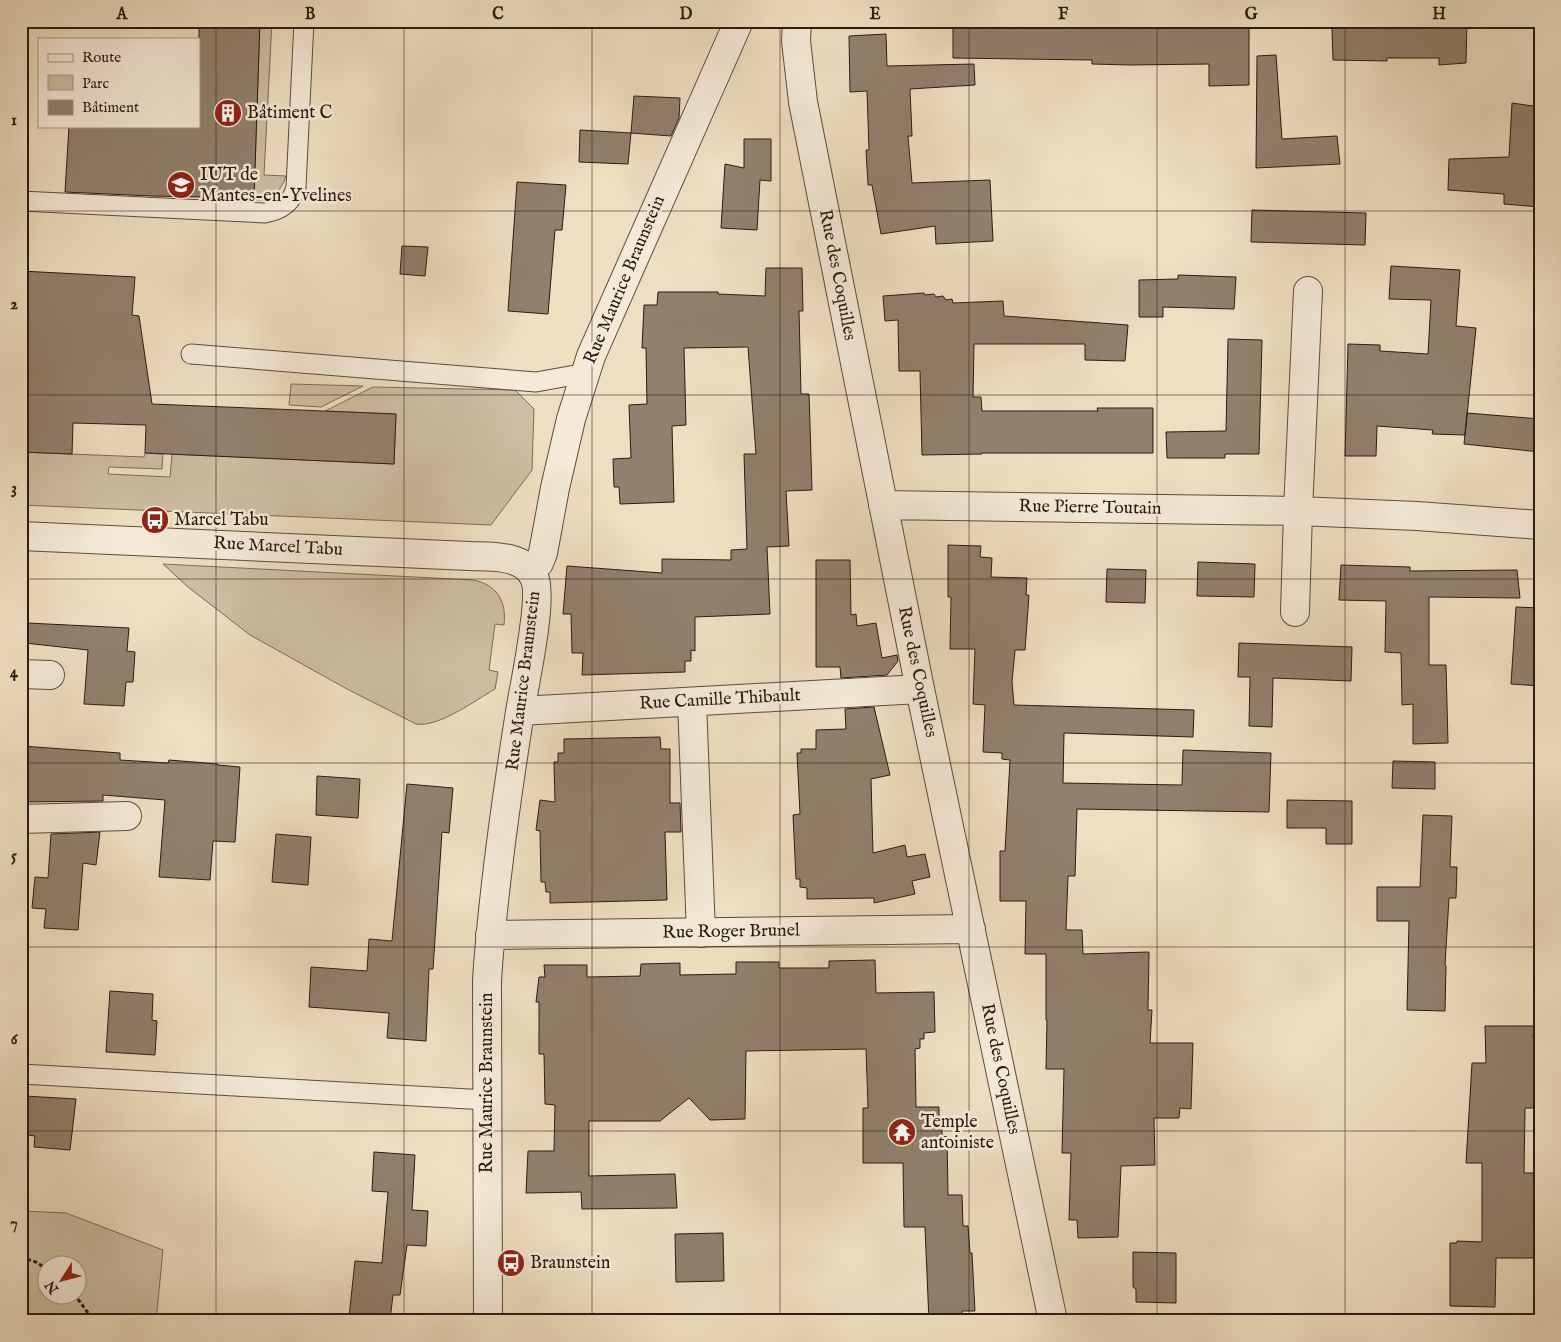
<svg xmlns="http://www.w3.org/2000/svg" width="1561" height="1342" font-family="'IM FELL English',serif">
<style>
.green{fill:#cdbea3;stroke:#7c6c5a;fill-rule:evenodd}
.building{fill:#91806d;stroke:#2c1a12}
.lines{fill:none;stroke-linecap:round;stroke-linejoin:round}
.service-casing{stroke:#5c4b3e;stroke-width:21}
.minor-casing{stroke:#5c4b3e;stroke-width:30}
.path{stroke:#2c1a12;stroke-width:3;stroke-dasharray:4 2.5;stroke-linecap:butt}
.service{stroke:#f4ead7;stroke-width:19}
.minor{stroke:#f4ead7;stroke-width:28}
.grid{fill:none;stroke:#2c1a12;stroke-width:1;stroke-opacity:0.55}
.labels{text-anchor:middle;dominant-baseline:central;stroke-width:5;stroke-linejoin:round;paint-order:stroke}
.poi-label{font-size:18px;fill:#2c1a12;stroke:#f4ead7;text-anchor:start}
.street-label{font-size:18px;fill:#2c1a12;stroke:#f4ead7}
.neatline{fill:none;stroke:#2c1a12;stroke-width:2}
.grid-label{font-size:16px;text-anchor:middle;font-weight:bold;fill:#2c1a12}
</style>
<rect width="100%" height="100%" fill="#eedfc1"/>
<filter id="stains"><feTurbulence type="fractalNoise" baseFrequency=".004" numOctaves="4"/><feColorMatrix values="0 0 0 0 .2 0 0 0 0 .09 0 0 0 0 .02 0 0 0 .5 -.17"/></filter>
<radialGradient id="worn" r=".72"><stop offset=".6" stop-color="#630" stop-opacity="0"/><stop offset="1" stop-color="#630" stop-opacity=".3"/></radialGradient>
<path class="green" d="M260,21H272L264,175L286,176C276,205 257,202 232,198H254Z
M291,384L363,386L321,407L289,405Z
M373,387L515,390L534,409L532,470L491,525L21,505V452L144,457L145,453L163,454L162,469L109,467L108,474L170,477L172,454L394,464L396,414L325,411Z
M163,564L473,580C496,584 507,601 504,625L495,624L489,670L498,672L495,689C476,700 438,728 416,724L347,689L250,635L188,587Z
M21,1211L66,1213L163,1250L156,1321H21ZM78,1264V1294H48V1264Z"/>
<path class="building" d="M199,21H260L254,198L152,196L65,192L69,126H199Z
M1116,21L1249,23V85L1209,86V64L1131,65L1092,64V60L953,58V22L1054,23V25Z
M1407,21H1467L1466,63L1439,65V58H1387V61L1333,60L1332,28H1407Z
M886,34L887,66L974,64L975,85L910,89L912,136H908L912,183L990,180L993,241L936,244L935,226L881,234L872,185H868L866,150H869L867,91L850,92L849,36Z
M1276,55L1282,139L1337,136L1340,164L1256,168L1257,56Z
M634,96L680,98L679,118L671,136L631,133Z
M1512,103L1540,107V207L1504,204V194L1448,190L1449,159L1509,157Z
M580,130L631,133L628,164L579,162Z
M744,139H771V181L760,180L757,230L721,228L725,164L744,168Z
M517,182L566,185L562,230H555L548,314L508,311Z
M1252,210L1366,213L1365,245L1251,242Z
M402,246L428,247L425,276L400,274Z
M1391,266L1460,270L1456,326L1476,328L1465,435L1432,434L1433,430L1377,426L1376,456H1345L1348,344L1380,345V351L1428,354L1431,300L1389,299Z
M766,268H802L803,311H799L801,394H809L812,490L786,491L789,546L767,547L770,614L695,617V651L691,650V661H685V672L582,675L583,653H572L571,614H563L567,566L662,573V559L731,560V550L747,549L744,454H756L748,347L684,348L686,425L672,426L674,502L620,504L619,487H614L613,459L631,458L629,405L647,404L646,348H642L644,305H657L658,292H718V294L765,296Z
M21,271L135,277L132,315L139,316L152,404L396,414L394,464L145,453L146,425L73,423L72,454L21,452Z
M1178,275L1236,277L1234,309L1163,307V317H1139V280L1178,279Z
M924,293L925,295L934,294L936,297L943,296L946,300L952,299L953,303L1003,301L1004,316L1128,325L1125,361L1085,360V344H974L973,397H981L982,411H1098L1097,408H1153V453H982V454L922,455L920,371H899L898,320L885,321L883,296Z
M1228,339L1262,340L1259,454H1225V458H1167L1166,432L1226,431Z
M1467,413L1540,419V452L1464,444Z
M948,545L981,546L980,557L992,558L991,577L1027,578L1026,595H1029L1025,650H1015L1012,682L1014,705L1194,710L1193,737L1064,733L1063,783L1182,785L1183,750L1271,753L1269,812L1077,809L1075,876H1068L1066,930H1082L1083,954L1149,952L1148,1010H1152L1150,1043H1193L1191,1109L1180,1108L1179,1118H1154L1155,1165L1121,1166L1118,1237L1078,1238L1077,1220H1069L1071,1153H1062L1064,1069H1046L1047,1020H1046V954H1025L1026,901H1000V851H1005L1010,760L1002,759V753L983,752L985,705L973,704L975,649H950L951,597H948Z
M816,560H850L851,615L856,614L857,626L876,623L882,658L897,655L898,661L887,675L841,678L840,667H816Z
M1198,562L1255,564L1254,597L1197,596Z
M1341,565L1410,567V571L1517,570L1520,598L1429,597V665H1446L1448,743L1413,744V704L1402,705L1401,653L1385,652L1386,601L1339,600Z
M1107,569L1146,570L1145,603L1106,602Z
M1516,607L1540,608V686L1511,684Z
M27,623L129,628L127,651L135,652L133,682H126L124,706L84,704L88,650L25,643Z
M1239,643L1352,647L1351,681L1273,678L1272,727L1249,726L1250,677H1238Z
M874,707L890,775L871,779L873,853L905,845L907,857L925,854L930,877L912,881L915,894L874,903V898L807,899V888L800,887V879H796L793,815L800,814L797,753H801V749H816V730L846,729L845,709Z
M660,737L661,749H670V803H680L681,832H665L667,900L550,903V892H546L545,882H541L540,831L536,830L540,800L555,802L554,762H558V753H564V739Z
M21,746L120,753V760L168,763L169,760L218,764V765L240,767L235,842L213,841L210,880L159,877L165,800L103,795V801L21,802Z
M1393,761L1435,762V789L1392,788Z
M317,776L360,779L358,818L316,815Z
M407,784L453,788L449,833L442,832L433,969H429L426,1041L387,1038L389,1013L309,1007L311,967L367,971L369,939L392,941Z
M1287,800L1352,801V844H1326V828H1287Z
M1423,815L1452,816L1450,867H1457L1456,898H1449L1445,965L1446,966L1445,1011L1407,1010L1409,921H1377V887H1420Z
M100,832L96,865L83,863L78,930L44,928L46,909L32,908L35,877L48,878L51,834Z
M276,834L311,837L308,885L272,882Z
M875,960L876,993L934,992L935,1032L924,1033V1039H920V1048L915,1049L916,1107H939V1127L942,1128V1136L947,1137L948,1195H962L963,1226H968L970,1253H972L975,1311H962V1321H929L925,1227H904L903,1163H863V1108H868L866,1049L746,1051L745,1119L710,1120L689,1098L660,1121H589V1176L675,1174L677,1208L582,1209L581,1192L526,1193L528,1151H554L555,1105L545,1104L544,1054H539V1002H536L539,977H545L544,965H587V977L640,976L641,964L680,963V975L736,974V962H779V968H829V961Z
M110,991L153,994L152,1020L157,1021L155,1055L106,1052Z
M1485,1026H1534L1533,1037H1540V1108H1525L1524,1173H1540V1258H1496L1495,1307L1450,1306V1243H1457V1241L1482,1242V1163H1466L1472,1063H1486Z
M25,1096L76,1099L70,1150L34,1147L35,1136L22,1134Z
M374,1152L415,1155L412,1210L428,1211L426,1246L407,1245L400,1295H393L390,1320L349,1317L355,1261L382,1263L388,1192L372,1191Z
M723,1233L724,1281L676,1282L675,1234Z
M1133,1252L1176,1253V1303L1136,1302V1289L1133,1287Z"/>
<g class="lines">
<defs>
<path id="service" d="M21,201L265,213C281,210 292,203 296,187L304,21
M191,354L536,382L586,373
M21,1074L487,1100"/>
<path id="minor" d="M797,21L796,41L803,102L920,689L1053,1321
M883,505L1298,511L1417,516L1540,525
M21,536L469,556C490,557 523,554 534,577C544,596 524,686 520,712C506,800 493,890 487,980L488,1321
M531,571L539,563L543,553L555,488L571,419L591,356L739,21
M1295,612L1298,511L1308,291
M21,674L50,675
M692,702L701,933
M520,711L920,689
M21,819L127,816
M490,935L971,929"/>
</defs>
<use href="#service" class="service-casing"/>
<use href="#minor" class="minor-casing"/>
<path class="path" d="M21,1257L36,1262L48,1270
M74,1294L94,1321"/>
<use href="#service" class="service"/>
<use href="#minor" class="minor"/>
</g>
<path class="grid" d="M216,21V1321M404,21V1321M592,21V1321M780,21V1321M969,21V1321M1157,21V1321M1345,21V1321M21,211H1540M21,395H1540M21,579H1540M21,763H1540M21,947H1540M21,1131H1540"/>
<defs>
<symbol id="building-disc" viewBox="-11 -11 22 22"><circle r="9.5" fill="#8f2418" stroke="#f4ead7"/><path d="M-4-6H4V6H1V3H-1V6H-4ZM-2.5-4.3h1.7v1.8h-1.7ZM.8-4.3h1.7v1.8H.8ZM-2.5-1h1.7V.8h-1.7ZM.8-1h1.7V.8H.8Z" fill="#fff"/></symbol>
<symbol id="university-disc" viewBox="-11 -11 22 22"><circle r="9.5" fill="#8f2418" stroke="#f4ead7"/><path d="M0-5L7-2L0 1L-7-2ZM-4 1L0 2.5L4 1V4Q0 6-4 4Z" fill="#fff"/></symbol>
<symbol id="bus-disc" viewBox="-11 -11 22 22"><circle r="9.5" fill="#8f2418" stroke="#f4ead7"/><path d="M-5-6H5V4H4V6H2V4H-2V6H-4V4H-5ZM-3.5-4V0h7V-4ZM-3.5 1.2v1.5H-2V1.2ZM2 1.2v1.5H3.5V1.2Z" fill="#fff"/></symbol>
<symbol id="temple-disc" viewBox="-11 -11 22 22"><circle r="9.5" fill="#8f2418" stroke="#f4ead7"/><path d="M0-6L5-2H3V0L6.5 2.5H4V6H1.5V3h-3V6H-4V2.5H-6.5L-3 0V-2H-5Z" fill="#fff"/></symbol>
</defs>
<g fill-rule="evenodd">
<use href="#building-disc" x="212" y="97" width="32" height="32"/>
<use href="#university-disc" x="165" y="169" width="32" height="32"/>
<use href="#bus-disc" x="139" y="504" width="32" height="32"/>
<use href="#temple-disc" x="886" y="1116" width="32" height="32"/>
<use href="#bus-disc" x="495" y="1247" width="32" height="32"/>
</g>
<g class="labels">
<g class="poi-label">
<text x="247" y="113">Bâtiment C</text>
<text x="200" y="175">IUT de<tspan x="200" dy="21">Mantes-en-Yvelines</tspan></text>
<text x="174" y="520">Marcel Tabu</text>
<text x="921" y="1122">Temple<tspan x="921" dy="21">antoiniste</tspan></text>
<text x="530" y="1263">Braunstein</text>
</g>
<g class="street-label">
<text transform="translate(837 275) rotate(79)">Rue des Coquilles</text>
<text transform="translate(625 280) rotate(-67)">Rue Maurice Braunstein</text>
<text transform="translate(1090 508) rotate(1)">Rue Pierre Toutain</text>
<text transform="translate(278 547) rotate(3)">Rue Marcel Tabu</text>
<text transform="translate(917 672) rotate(78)">Rue des Coquilles</text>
<text transform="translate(524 681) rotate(-83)">Rue Maurice Braunstein</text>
<text transform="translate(720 700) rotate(-3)">Rue Camille Thibault</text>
<text transform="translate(731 932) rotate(-1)">Rue Roger Brunel</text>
<text transform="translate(1000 1069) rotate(78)">Rue des Coquilles</text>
<text transform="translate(487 1083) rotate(-90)">Rue Maurice Braunstein</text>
</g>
</g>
<rect width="1561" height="1342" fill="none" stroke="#eedfc1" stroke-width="55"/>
<rect x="38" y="38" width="162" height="90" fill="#f4ead7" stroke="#a49788"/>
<rect x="48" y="54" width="25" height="8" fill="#f4ead7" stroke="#a49788"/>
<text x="82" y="62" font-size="15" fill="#2c1a12">Route</text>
<rect x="48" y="75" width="25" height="15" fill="#cdbea3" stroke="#a49788"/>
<text x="82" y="88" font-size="15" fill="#2c1a12">Parc</text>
<rect x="48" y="100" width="25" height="15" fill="#91806d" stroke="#a49788"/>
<text x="82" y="112" font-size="15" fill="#2c1a12">Bâtiment</text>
<g transform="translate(62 1280) rotate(234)"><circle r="24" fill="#f4ead7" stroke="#a49788"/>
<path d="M0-4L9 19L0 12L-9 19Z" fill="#8f2418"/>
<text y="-8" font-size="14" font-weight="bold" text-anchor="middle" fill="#2c1a12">N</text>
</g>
<rect x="28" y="28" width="1506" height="1286" class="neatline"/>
<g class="grid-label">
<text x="122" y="19">A</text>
<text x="310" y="19">B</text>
<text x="498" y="19">C</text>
<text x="686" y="19">D</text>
<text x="875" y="19">E</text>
<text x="1063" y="19">F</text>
<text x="1251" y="19">G</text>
<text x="1439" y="19">H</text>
<text x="14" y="125">1</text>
<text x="14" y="309">2</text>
<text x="14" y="493">3</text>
<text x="14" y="677">4</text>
<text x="14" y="861">5</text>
<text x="14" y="1044">6</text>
<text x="14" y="1228">7</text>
</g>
<rect width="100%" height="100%" filter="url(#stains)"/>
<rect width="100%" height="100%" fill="url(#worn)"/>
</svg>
